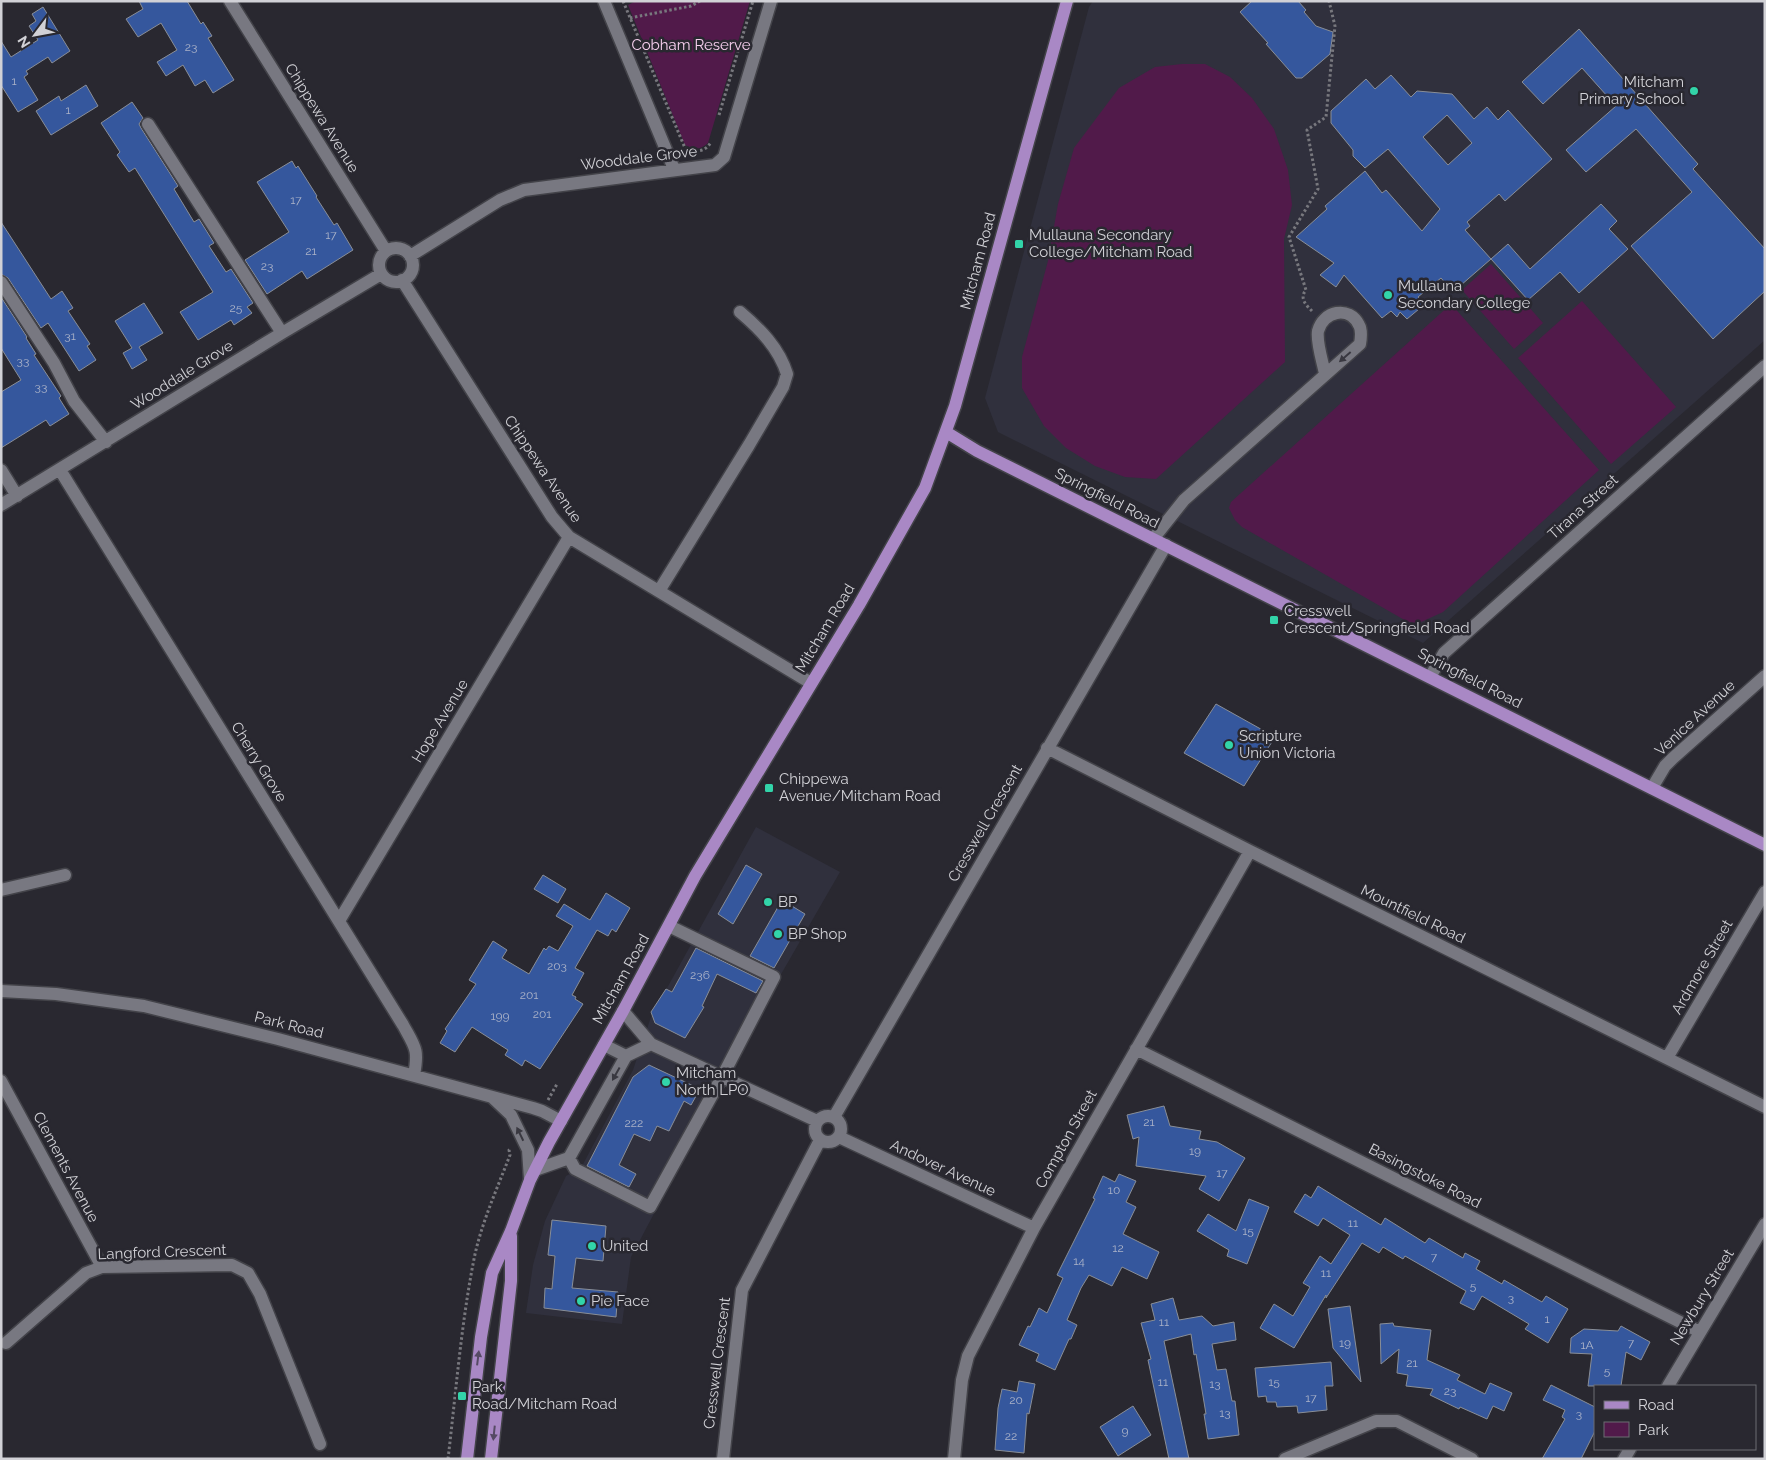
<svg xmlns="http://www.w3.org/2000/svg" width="1766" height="1460" font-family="Raleway,sans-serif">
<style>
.built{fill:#30303d}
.green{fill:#511a4a}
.building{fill:#35579d;stroke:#898e97;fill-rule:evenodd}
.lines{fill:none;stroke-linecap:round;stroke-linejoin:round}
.minor-casing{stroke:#434349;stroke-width:15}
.major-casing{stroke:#434349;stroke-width:15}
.path{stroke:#78787e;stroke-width:3;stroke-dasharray:2.5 2.5;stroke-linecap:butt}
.minor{stroke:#787881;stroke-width:12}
.major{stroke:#a988c5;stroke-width:12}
.oneway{fill:#393840}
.oneway2{fill:#564a64}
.poi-dot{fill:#32d4a9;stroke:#292830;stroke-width:2}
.labels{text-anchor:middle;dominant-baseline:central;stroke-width:5;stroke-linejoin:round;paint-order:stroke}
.number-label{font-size:12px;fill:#aab2c8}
.park-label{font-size:15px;fill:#f6cfee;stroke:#292830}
.poi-label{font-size:15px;fill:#d1d1d6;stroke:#292830;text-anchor:start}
.street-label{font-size:15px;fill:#d1d1d6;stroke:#292830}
</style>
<rect width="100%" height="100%" fill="#292830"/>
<path class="built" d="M1093,1H1765V340L1423,643L998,432L985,398L1089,7Z
M756,827L840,872L780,976L631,1257L622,1324L526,1313L533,1265L545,1221L566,1176L581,1168L633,1070L651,1017Z"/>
<path class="green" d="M636,1H750L708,143C700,150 694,150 685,145L628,5Z
M1182,64H1205L1230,77L1252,98L1274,129L1288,170L1292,205L1284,239L1285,362L1156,479L1125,477L1095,466L1066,448L1044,426L1022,388V357L1048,261L1058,204L1074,148L1119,88L1155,67Z
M1491,264L1543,323L1514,349L1462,290Z
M1582,301L1676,407L1611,464L1518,358Z
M1451,304L1599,470L1443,612L1419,623L1408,622L1242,527L1235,520L1229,508L1231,502Z"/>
<path class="building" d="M139,1H187L201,24L203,22L212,36L208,38L234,80L213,93L205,80L195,86L183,65L166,76L157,62L177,50L161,23L138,37L126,19L143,9Z
M1252,1H1298L1306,10L1304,12L1316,26L1333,32L1330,54L1302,78H1296L1266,44L1268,43L1240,12Z
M43,7L70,51L52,63L48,57L26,71L28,74L24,77L38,100L18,112L1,85V41L11,57L38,40L29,26L36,21L32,14Z
M1579,29L1698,164L1693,169L1765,249V291L1713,339L1631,246L1692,192L1636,129L1586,172L1566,150L1616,106L1582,68L1543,104L1522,82Z
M1391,75L1411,97L1417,91L1452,94L1474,119L1487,107L1498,120L1508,110L1552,159L1505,201L1499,194L1467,222L1470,226L1465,230L1491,259L1453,292L1441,278L1418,297L1425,304L1407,319L1400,312L1397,317L1391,311L1382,318L1344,275L1336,287L1320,275L1334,263L1296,237L1327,209L1325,206L1365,171L1382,193L1386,190L1422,231L1440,209L1388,149L1365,168L1353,156V150L1331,123V111L1366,79L1375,89ZM1447,115L1472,143L1448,165L1423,137Z
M86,85L98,106L51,135L36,111L59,96L61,101Z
M132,102L143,118L139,124L141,128L178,186L174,189L194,222L199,219L214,243L209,246L226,272L231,269L253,303L247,307L252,313L234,325L231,320L198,340L180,312L213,292L135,168L129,172L117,155L120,152L101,123Z
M292,161L296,168L298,166L317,196L316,197L334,225L337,223L353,250L307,279L302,271L267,294L245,260L289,232L257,182Z
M1601,204L1617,221L1609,229L1628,249L1579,293L1560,272L1528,300L1491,259L1508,244L1530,269Z
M1,222L51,299L62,291L73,308L68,311L90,344L87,346L96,360L79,371L48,323L41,328L8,278L1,274Z
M1,297L27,337L26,338L36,354L34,355L61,396L59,398L69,414L50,426L46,420L1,448V392L21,380L1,348Z
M144,303L163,333L139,347L147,360L132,369L123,353L132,348L115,321Z
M1216,704L1275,737L1244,786L1184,753Z
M746,865L762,874L733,924L718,914Z
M543,875L566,889L558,903L534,889Z
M606,893L630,908L616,932L612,929L608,936L597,930L575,968L584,973L572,995L576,997L575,999L583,1004L540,1069L525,1060L522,1066L513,1060L505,1055L508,1050L472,1027L455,1052L440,1043L447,1031L445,1029L476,984L469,980L493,941L507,950L502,958L529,974L544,948L546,950L549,946L558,951L573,926L556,916L564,904L590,920Z
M782,900L805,914L774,968L750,956Z
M696,948L763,981L756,993L717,974L702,1006L704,1007L685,1038L655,1023L651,1012L666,989L672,992Z
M649,1065L700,1089L691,1105L684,1101L669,1131L657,1126L650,1141L634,1134L619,1165L636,1174L629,1187L587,1166L633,1077Z
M1164,1106L1170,1126L1201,1131L1199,1139L1217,1142L1245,1158L1219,1201L1199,1189L1206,1176L1136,1166L1139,1137L1133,1139L1127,1115Z
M1119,1174L1136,1181L1126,1202L1136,1207L1123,1234L1159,1252L1147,1279L1122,1267L1112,1286L1089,1275L1081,1288L1067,1320L1077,1325L1071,1339H1069L1055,1370L1036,1361L1039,1354L1019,1345L1028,1326L1030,1327L1039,1308L1047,1313L1063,1278L1057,1275L1095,1199L1093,1198L1103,1176L1115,1182Z
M1318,1186L1381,1225L1385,1218L1425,1243L1429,1238L1463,1258L1465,1253L1480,1261L1476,1269L1502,1284L1504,1280L1542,1302L1546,1296L1568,1309L1548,1343L1525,1329L1529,1324L1482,1296L1474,1310L1460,1303L1466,1291L1405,1256L1403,1259L1383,1247L1379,1253L1362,1243L1326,1298V1295L1294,1348L1260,1328L1274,1304L1293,1316L1310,1287L1303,1283L1320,1256L1331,1264L1350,1235L1323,1218L1318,1226L1294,1212L1305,1194L1311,1198Z
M1249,1199L1269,1207L1247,1264L1227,1256L1229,1250L1197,1231L1208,1214L1236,1231Z
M552,1220L606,1226L603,1261L576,1258L572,1288L618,1292L616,1317L544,1308L545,1288L552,1289L555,1256L548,1255Z
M1173,1298L1179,1320L1202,1316L1213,1326L1234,1322L1236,1340L1212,1344L1217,1370L1226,1369L1232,1401H1235L1239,1435L1208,1439L1204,1414H1206L1196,1354L1194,1355L1191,1334L1164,1341L1189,1459H1169L1148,1360L1151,1359L1141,1323L1155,1320L1151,1304Z
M1350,1306L1361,1382L1333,1348L1328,1309Z
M1393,1323L1394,1326L1431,1330L1427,1360L1460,1375L1457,1380L1485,1394L1490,1383L1512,1393L1504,1411L1493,1406L1487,1419L1460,1407L1459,1409L1430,1395L1433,1389L1406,1386L1408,1375L1397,1373L1399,1349L1381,1364L1380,1324Z
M1621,1326L1650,1342L1641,1360L1626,1352L1621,1386H1588L1592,1354L1570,1353L1571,1338L1584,1329L1618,1331Z
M1331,1362L1333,1386H1325L1327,1410L1298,1413L1297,1406L1277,1407L1276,1402H1267L1266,1396L1258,1397L1255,1368Z
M1019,1381L1035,1384L1029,1414L1027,1413L1024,1453L995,1450L998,1408L1002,1389L1017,1392Z
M1551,1385L1595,1407V1431L1581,1459H1542L1565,1419L1562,1417L1565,1410L1543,1400Z
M1133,1406L1151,1435L1118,1456L1100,1427Z"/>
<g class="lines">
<defs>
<path id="minor" d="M230,1L386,251
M604,1L674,169
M148,124L282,333
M379 265a17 17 0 1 1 34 0a17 17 0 1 1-34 0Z
M410,256L500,200L524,190L715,165L724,157L771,1
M402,280L552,517L569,537L811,683
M1,282L54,363L74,401L106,442
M1,470L17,496
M60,470L403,1025C415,1047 419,1049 414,1075
M1,505L282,333L381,274
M1153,539L1184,500L1360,344C1361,338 1362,330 1359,325C1349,305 1323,311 1318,331C1316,342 1323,363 1325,374
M659,591L749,445L783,387L787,374C779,348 760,329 740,312
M1430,677L1444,653L1765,366
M1047,748L1250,851L1765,1107
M1652,788L1665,766L1673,758L1765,676
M1,890L65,875
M339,921L569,537
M1,991L56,994L144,1006L278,1039L533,1108L542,1111L561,1121
M623,1011L651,1044L817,1121
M604,1045L626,1056
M1136,1049L1700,1332
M1667,1058L1765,892
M1,1081L102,1267
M493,1098L511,1115L528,1150L530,1179
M815 1129a13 13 0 1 1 26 0a13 13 0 1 1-26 0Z
M834,1117L1166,545
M839,1137L1034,1228
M569,1158L575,1169L650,1207L722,1077L774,977L669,926
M535,1170L569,1158L626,1056L651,1044
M6,1343L86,1273L102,1267L232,1265L248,1273L260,1294L320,1444
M1668,1386L1765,1224
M723,1459L742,1290L820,1140
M954,1459L962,1380L968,1356L1034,1228L1250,851
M1285,1459L1376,1421H1397L1472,1459
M1624,1459L1630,1449"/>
<path id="major" d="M946,432L977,451L1765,845
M467,1459L481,1337L492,1273L511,1231L530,1180L549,1142L623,1011L695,876L859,605L925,488L955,406L1067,1
M491,1459L511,1281V1236"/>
</defs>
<use href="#minor" class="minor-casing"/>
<use href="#major" class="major-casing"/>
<path class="path" d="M623,1L685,148C695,152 705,153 711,142
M630,18L691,6L700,1
M719,115L753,1
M1312,311C1306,305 1299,298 1306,290L1289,237L1318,189L1307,130L1326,117L1335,26L1329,1
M548,1100L557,1084
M448,1459C456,1392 461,1325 474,1259C481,1224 497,1189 510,1155L509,1150L511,1148"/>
<use href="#minor" class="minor"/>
<use href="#major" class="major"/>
</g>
<defs><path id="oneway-solid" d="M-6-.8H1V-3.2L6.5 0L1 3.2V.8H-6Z" transform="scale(1.25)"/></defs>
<g class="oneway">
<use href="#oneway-solid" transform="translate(1345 357) rotate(139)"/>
<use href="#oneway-solid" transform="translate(616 1074) rotate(119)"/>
<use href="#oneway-solid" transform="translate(520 1134) rotate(-116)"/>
</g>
<g class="oneway2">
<use href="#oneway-solid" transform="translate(478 1358) rotate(-83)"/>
<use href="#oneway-solid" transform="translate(494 1433) rotate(96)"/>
</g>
<g class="poi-dot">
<circle cx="1694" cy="91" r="5"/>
<rect x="1014" y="239" width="10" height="10" rx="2.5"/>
<circle cx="1388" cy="295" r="5"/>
<rect x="1269" y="615" width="10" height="10" rx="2.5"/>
<circle cx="1229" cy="745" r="5"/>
<rect x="764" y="783" width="10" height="10" rx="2.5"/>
<circle cx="768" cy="902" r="5"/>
<circle cx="778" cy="934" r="5"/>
<circle cx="666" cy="1082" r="5"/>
<circle cx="592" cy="1246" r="5"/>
<circle cx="581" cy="1301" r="5"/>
<rect x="457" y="1391" width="10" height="10" rx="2.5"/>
</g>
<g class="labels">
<g class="number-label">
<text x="191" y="47">23</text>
<text x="14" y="81">1</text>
<text x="68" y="110">1</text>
<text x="296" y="200">17</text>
<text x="331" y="235">17</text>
<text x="311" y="251">21</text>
<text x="267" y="266">23</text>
<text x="236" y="308">25</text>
<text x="70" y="336">31</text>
<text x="23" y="361">33</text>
<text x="41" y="387">33</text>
<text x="557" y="966">203</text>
<text x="700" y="975">236</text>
<text x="529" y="995">201</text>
<text x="542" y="1014">201</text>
<text x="500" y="1016">199</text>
<text x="1149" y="1122">21</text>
<text x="634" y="1123">222</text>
<text x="1195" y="1151">19</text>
<text x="1222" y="1173">17</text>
<text x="1114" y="1190">10</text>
<text x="1353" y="1223">11</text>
<text x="1248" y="1231">15</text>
<text x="1118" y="1248">12</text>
<text x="1434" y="1257">7</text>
<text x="1079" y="1261">14</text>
<text x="1326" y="1273">11</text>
<text x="1473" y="1286">5</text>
<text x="1511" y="1298">3</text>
<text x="1547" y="1319">1</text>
<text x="1164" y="1322">11</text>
<text x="1345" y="1343">19</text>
<text x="1631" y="1343">7</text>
<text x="1587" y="1345">1A</text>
<text x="1412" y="1363">21</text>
<text x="1607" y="1371">5</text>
<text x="1163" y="1382">11</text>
<text x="1274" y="1382">15</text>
<text x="1215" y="1384">13</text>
<text x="1450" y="1391">23</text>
<text x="1311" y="1398">17</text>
<text x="1016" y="1400">20</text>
<text x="1225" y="1413">13</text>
<text x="1579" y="1414">3</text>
<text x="1125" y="1431">9</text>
<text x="1011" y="1436">22</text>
</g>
<g class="park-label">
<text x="691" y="45">Cobham Reserve</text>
</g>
<g class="poi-label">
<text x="1684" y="82" text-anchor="end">Mitcham<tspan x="1684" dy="17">Primary School</tspan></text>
<text x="1029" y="235">Mullauna Secondary<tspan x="1029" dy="17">College/Mitcham Road</tspan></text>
<text x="1398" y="286">Mullauna<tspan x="1398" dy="17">Secondary College</tspan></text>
<text x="1284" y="611">Cresswell<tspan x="1284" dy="17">Crescent/Springfield Road</tspan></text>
<text x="1239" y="736">Scripture<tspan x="1239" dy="17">Union Victoria</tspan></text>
<text x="779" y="779">Chippewa<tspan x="779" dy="17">Avenue/Mitcham Road</tspan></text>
<text x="778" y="902">BP</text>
<text x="788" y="934">BP Shop</text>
<text x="676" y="1073">Mitcham<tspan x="676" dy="17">North LPO</tspan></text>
<text x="602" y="1246">United</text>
<text x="591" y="1301">Pie Face</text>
<text x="472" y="1387">Park<tspan x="472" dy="17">Road/Mitcham Road</tspan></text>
</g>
<g class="street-label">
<text transform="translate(322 118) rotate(58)">Chippewa Avenue</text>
<text transform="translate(639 158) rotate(-7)">Wooddale Grove</text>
<text transform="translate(978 261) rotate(-75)">Mitcham Road</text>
<text transform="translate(182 375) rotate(-32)">Wooddale Grove</text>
<text transform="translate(543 469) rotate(56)">Chippewa Avenue</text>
<text transform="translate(1107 498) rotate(27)">Springfield Road</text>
<text transform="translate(1583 507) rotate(-42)">Tirana Street</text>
<text transform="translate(825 628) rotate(-59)">Mitcham Road</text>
<text transform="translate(1470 678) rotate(27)">Springfield Road</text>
<text transform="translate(1695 718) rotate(-43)">Venice Avenue</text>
<text transform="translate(440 721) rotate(-59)">Hope Avenue</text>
<text transform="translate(259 762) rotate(58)">Cherry Grove</text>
<text transform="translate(985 823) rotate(-60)">Cresswell Crescent</text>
<text transform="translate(1413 914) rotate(26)">Mountfield Road</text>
<text transform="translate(1702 967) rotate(-60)">Ardmore Street</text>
<text transform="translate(621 979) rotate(-61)">Mitcham Road</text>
<text transform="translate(289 1025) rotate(14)">Park Road</text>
<text transform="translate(1066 1139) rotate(-61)">Compton Street</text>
<text transform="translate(66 1167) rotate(62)">Clements Avenue</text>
<text transform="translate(943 1168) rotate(25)">Andover Avenue</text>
<text transform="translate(1425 1176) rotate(27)">Basingstoke Road</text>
<text transform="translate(162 1252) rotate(-2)">Langford Crescent</text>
<text transform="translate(1702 1297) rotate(-59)">Newbury Street</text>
<text transform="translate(717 1363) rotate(-83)">Cresswell Crescent</text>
</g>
</g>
<rect width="1766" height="1460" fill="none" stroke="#d1d1d6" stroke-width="5"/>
<rect x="1594" y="1385" width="162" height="65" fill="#292830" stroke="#6c6c72"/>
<rect x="1604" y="1401" width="25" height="8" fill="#a988c5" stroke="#6c6c72"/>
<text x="1638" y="1410" font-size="15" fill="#d1d1d6">Road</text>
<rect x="1604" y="1422" width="25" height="15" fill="#511a4a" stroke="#6c6c72"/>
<text x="1638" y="1435" font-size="15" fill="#d1d1d6">Park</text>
<g transform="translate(35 35) rotate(238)" stroke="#292830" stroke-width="4" paint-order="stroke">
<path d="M0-4L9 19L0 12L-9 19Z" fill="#d1d1d6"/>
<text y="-8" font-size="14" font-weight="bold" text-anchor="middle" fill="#d1d1d6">N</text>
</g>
</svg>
